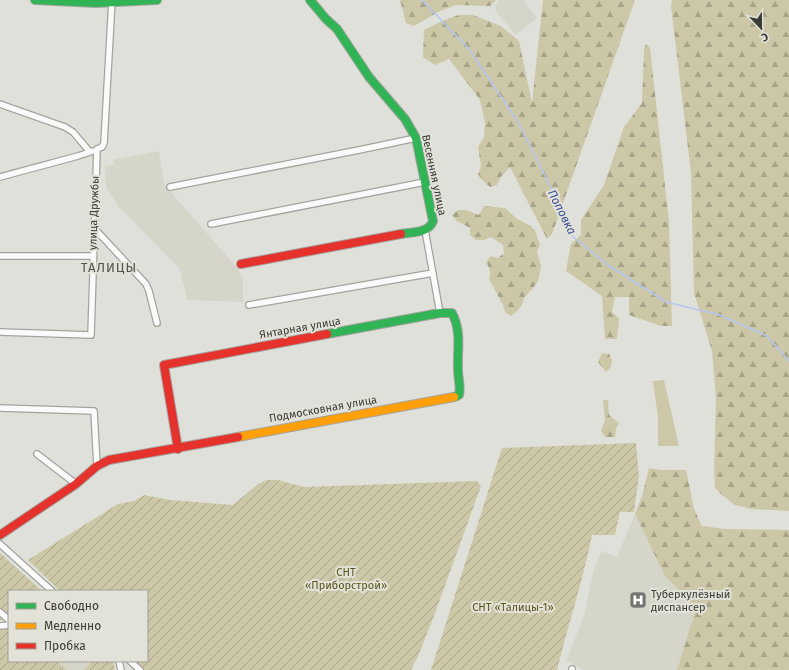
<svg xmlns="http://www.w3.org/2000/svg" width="789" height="670" font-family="'Fira Sans',sans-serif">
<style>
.built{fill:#d6d5c9}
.grass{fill:#ccc8a7}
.forest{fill:url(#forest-firs)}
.garden{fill:url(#garden-furrows)}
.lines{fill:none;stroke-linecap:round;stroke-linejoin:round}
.stream{stroke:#b5c5f1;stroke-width:1.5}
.street-casing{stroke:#a4a39f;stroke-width:8}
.fast-casing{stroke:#a4a39f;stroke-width:10}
.slow-casing{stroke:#a4a39f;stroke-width:10}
.jam-casing{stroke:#a4a39f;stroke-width:10}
.street{stroke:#fafafa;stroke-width:5.5}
.fast{stroke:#30b455;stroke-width:8}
.slow{stroke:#ff9f0a;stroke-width:8}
.jam{stroke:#e5322d;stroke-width:8}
.labels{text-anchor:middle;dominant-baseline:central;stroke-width:4;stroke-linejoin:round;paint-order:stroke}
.street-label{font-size:11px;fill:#3b3b37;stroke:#e3e2d8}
.park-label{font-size:11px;fill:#5b541c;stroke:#e3e2d8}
.poi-label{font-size:11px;fill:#3b3b37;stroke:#e3e2d8;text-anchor:start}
.water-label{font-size:12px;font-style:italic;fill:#39509c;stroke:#e3e2d8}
.quarter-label{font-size:13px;letter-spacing:1px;fill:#53524a;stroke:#e3e2d8}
</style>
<defs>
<pattern id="forest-firs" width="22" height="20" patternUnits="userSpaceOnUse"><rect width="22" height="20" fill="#ccc8a7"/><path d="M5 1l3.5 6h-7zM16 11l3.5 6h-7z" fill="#a7a489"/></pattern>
<pattern id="garden-furrows" width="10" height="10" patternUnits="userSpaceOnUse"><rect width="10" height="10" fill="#ccc8a7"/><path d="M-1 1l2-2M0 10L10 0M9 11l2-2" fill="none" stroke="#a7a489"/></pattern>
</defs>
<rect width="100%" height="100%" fill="#e0e0db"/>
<path class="built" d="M499,0H524L537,18L516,35L496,12L495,8Z
M159,151L164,184L232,262L238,268L243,280V302L187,300L180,269L119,207L106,188L105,166L114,165L113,160Z
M635,514L665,576L696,608L677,670H584L566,661L584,616L593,572L601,551L617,557Z
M56,661H92L84,670H67Z"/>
<path class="grass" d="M664,380L679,446H658V418L653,381Z"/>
<path class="forest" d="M400,0H496L490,6L456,5L440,11L414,26L406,23Z
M543,0H635L552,234L547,239L510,167L501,177L497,185L490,187L481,179L478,174L481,166L478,147L484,137L485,123L480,100L449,59L435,65L423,57L424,30L444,20L459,15H473L501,26L519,41L532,103Z
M672,0H789V511L751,509L735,505L722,495L715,488L714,470L716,398L712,351L694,293L691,173L671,6Z
M646,43L650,48L669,222L672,326H661L629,315V297H615L612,312L619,318L617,339H605L602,296L566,271L571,244L581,235V220L604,185L624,127L642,103L644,49Z
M484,206L505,208L516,218L529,225L535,230L540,245L537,252L541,266L538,281L534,287L524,298L522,305L517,311L511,316L505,312L503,305L489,279C492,273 489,267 486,262L491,256L498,258L504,253L503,245L491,237L484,240H476L470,235V228L457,221L452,215L458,210H466L479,215Z
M602,353L609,354L612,360L611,367L606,372L598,362Z
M603,400H608L609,415L619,423L616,429L615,437H605L601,431L605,420Z
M649,468L661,470H686L694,509L702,526L725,529L789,530V670H677L696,608L665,576L635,514L642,496Z"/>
<path class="garden" d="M636,443L639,476L634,512H620L615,535H592C583,581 568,625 557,670H431L502,448Z
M267,480H278L304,487L477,481L481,486L434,616L418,656L411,670H132L137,664L133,661H147V591H60L28,560L118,504L134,501L144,495L170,500L233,505L258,484Z
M0,553L42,591H9V619L0,620Z
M9,628V661H56L67,670H0V629Z
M92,661H113L115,670H84Z"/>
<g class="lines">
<path class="stream" d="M422,0L469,49L518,122L559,204L572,236L608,265L666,302L720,315L767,336L789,361"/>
<defs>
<path id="street" d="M0,104L65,127L73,132L90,152
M0,177L78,156L93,151
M170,187L359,150L416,138
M211,224L425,182
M94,228L146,284L149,291L157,323
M425,230L440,313
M0,256H92
M249,305L433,273
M0,332L91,335L97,149L102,147L104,143L112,0
M0,408L94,411L97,466
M37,454L76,484
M0,544L52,591
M0,612L9,620
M0,626L9,625
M119,661L121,670
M130,661L140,670
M572,670V669"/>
<path id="fast" d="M35,0L96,3L157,0
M310,0L326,19L337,29L369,77L405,119L416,138L433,221C429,233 412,232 401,234
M327,334L440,313H452C462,332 457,350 458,370C458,378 461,387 459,395L454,397"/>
<path id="slow" d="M238,437L454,397"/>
<path id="jam" d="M241,264L401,234
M178,449L164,365L327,334
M0,535L76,484L97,466L109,460L238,437"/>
</defs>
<use href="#street" class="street-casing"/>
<use href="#fast" class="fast-casing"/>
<use href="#slow" class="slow-casing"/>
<use href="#jam" class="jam-casing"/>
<use href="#street" class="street"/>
<use href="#fast" class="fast"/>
<use href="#slow" class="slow"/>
<use href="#jam" class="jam"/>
</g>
<defs>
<symbol id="hospital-square" viewBox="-11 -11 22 22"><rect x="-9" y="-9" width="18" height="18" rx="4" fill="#757570" stroke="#e3e2d8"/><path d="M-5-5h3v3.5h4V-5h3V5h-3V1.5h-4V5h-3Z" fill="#fff"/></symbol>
</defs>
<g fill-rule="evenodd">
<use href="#hospital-square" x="628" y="590" width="20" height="20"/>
</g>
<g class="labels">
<g class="street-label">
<text transform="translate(434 175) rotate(78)">Весенняя улица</text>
<text transform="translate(94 213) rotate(-88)">улица Дружбы</text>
<text transform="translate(300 328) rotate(-10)">Янтарная улица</text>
<text transform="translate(323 409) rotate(-10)">Подмосковная улица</text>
</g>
<g class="park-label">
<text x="346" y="572">СНТ<tspan x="346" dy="13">«Приборстрой»</tspan></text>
<text x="513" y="607">СНТ «Талицы-1»</text>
</g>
<g class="poi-label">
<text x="651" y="594">Туберкулёзный<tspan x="651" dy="13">диспансер</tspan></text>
</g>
<g class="water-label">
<text transform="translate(562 212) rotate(63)">Поповка</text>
</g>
<g class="quarter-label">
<text x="109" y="267">ТАЛИЦЫ</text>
</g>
</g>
<rect x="8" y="590" width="140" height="72" fill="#e3e2d8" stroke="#a09f98"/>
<rect x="16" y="603" width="20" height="6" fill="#30b455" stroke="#a09f98"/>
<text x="44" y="610" font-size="12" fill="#3b3b37">Свободно</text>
<rect x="16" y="623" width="20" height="6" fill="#ff9f0a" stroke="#a09f98"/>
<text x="44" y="630" font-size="12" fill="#3b3b37">Медленно</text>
<rect x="16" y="643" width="20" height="6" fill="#e5322d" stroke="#a09f98"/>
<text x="44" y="650" font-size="12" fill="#3b3b37">Пробка</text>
<g transform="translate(761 28) rotate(158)" stroke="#e3e2d8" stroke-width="3" paint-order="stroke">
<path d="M0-3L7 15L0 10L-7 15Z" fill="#3b3b37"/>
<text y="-6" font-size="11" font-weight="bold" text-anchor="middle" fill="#3b3b37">С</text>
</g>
</svg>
